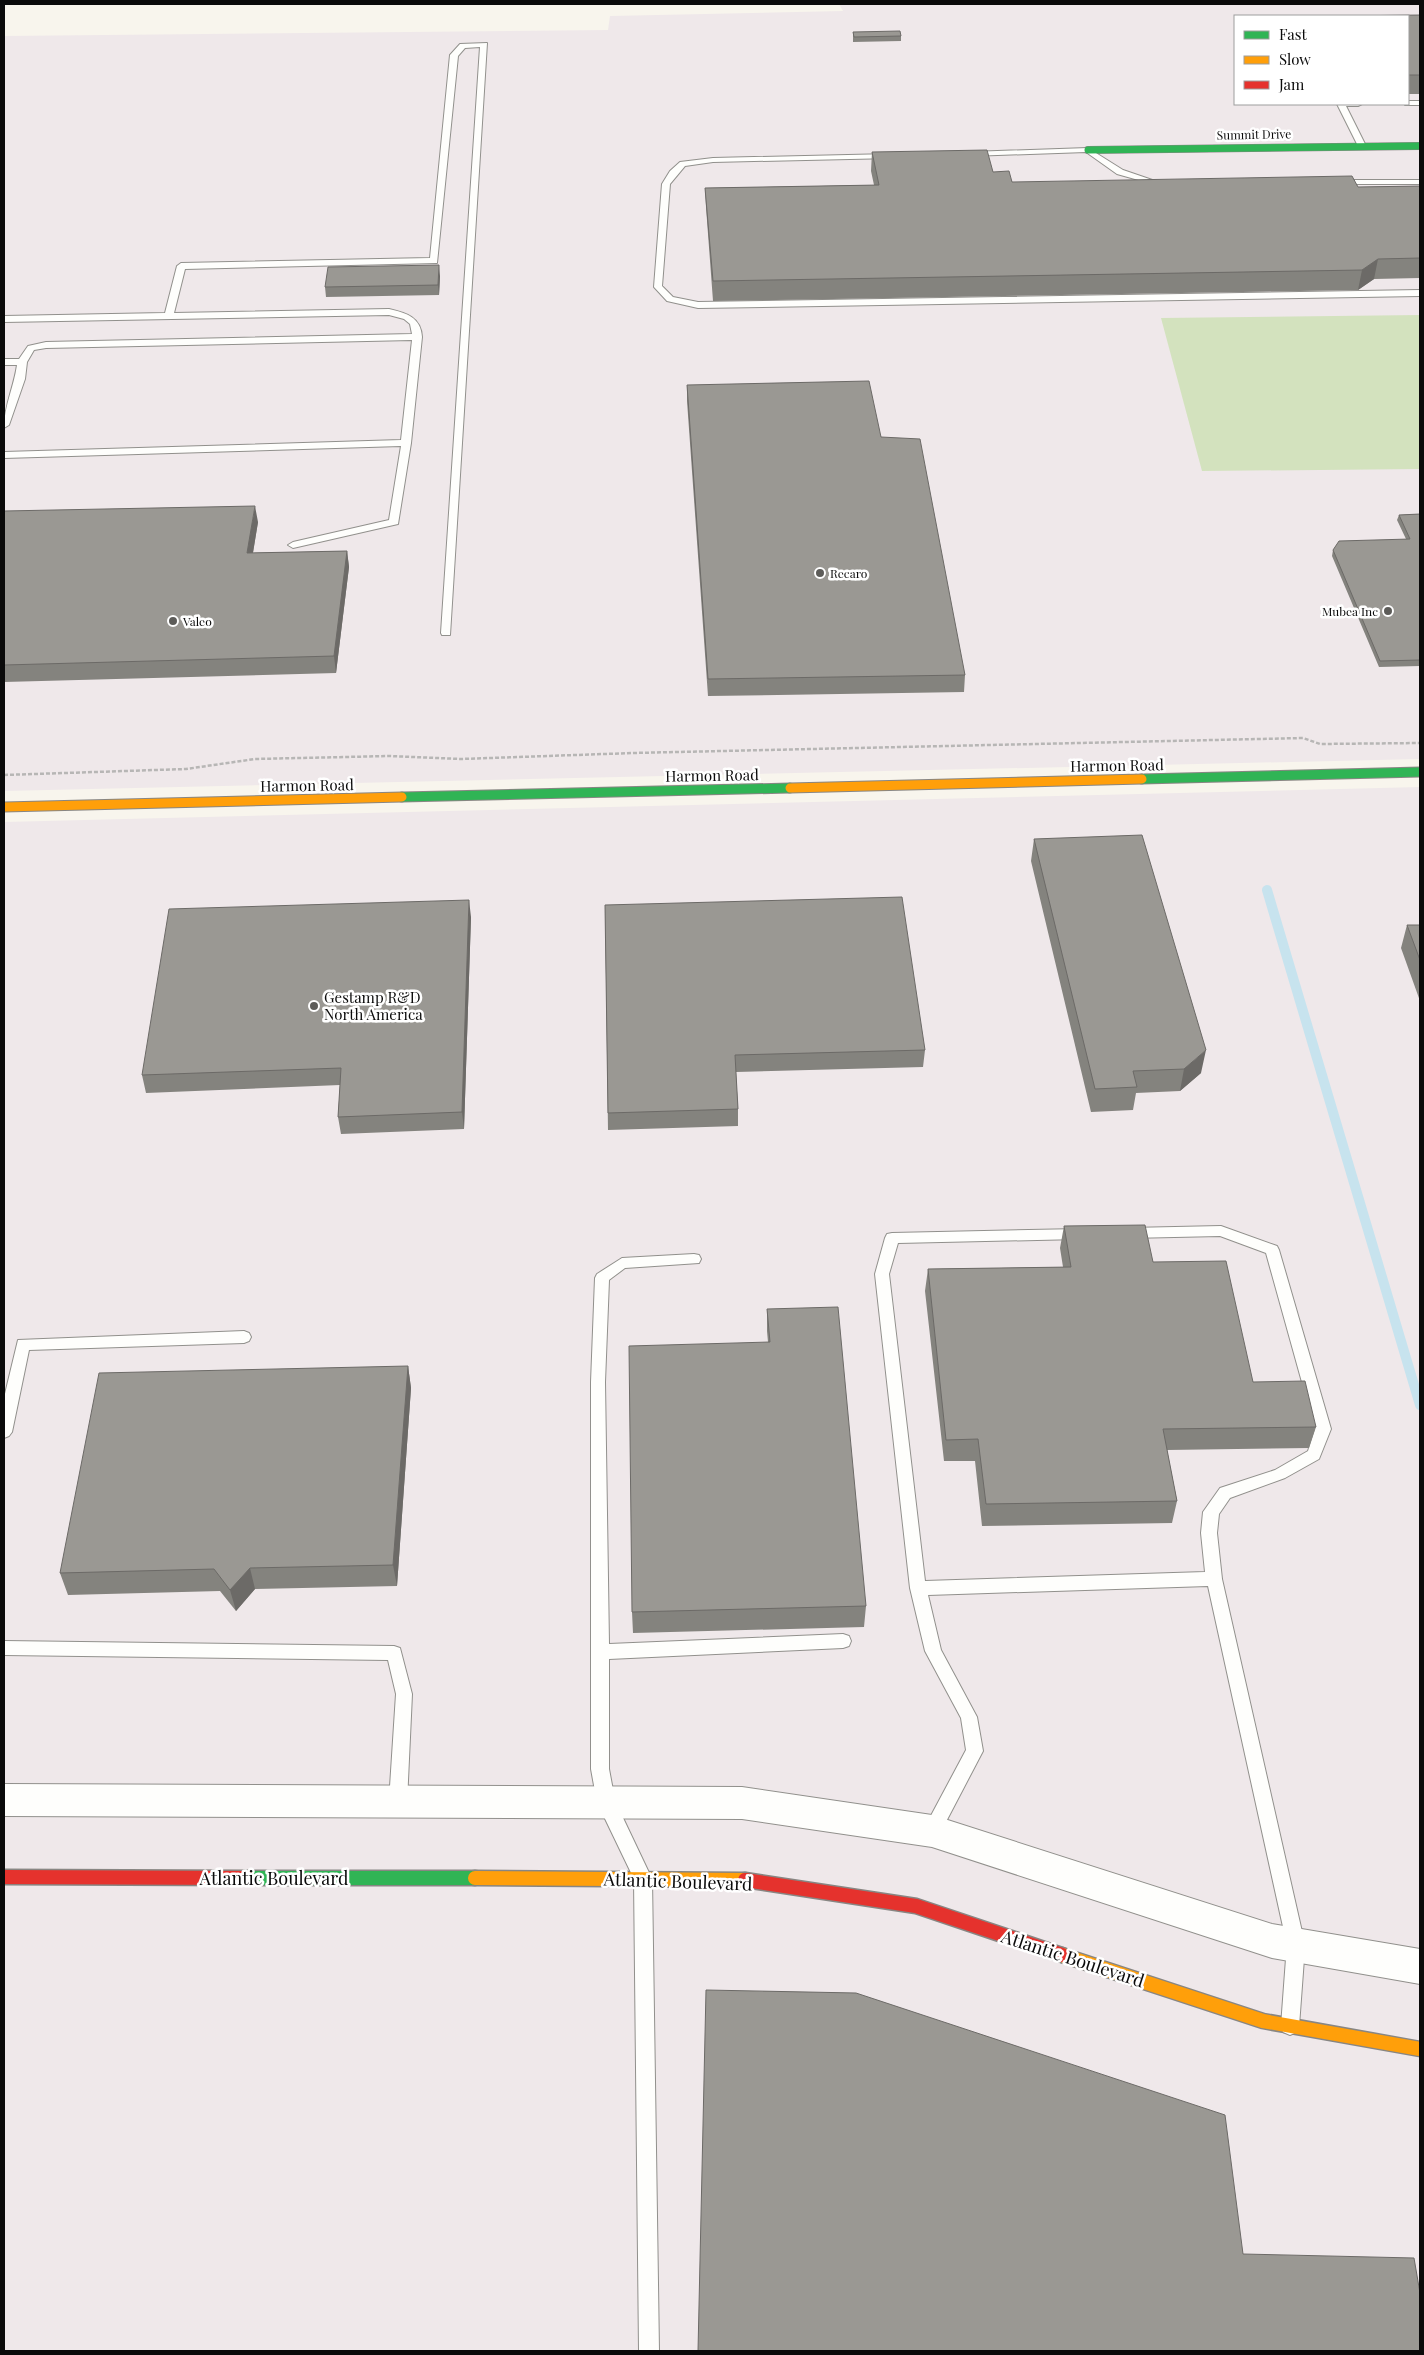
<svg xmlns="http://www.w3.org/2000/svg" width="1424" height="2355" font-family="'Playfair Display',serif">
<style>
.industrial{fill:#efe8ea;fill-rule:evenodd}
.forest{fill:#d3e2be}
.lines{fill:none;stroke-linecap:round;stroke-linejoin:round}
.stream{stroke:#c7e3ee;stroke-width:10}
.lane-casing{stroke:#91908c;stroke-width:2}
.street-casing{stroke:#91908c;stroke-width:2}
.fast-far2-casing{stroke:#888683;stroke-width:8}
.fast-far1-casing{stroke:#888683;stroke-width:11}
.fast-casing{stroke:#888683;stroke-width:17}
.slow-far1-casing{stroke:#888683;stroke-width:11}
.slow-casing{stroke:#888683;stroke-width:17}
.jam-casing{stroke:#888683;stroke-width:17}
.path{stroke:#b7b6b5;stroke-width:2.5;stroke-dasharray:4 2;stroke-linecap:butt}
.lane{fill:#fefefc;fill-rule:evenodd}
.street{fill:#fefefc;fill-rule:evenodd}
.fast-far2{stroke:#30b455;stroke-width:7}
.fast-far1{stroke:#30b455;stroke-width:9}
.fast{stroke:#30b455;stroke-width:14}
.slow-far1{stroke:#ff9f0a;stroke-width:9}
.slow{stroke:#ff9f0a;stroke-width:14}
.jam{stroke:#e5322d;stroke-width:14}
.wall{fill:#84837e}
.shaded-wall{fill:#6c6a67}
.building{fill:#9a9893;stroke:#6c6a67}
.poi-dot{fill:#5d5c59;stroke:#fff;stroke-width:2}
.labels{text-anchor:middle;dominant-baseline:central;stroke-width:5;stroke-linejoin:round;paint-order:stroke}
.far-street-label{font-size:12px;fill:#0a0a0a;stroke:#fff}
.far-poi-label{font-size:12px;fill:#0a0a0a;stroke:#fff;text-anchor:start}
.street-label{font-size:15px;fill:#0a0a0a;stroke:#fff}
.poi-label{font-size:15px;fill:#0a0a0a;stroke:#fff;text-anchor:start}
.near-street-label{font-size:18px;fill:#0a0a0a;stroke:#fff}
</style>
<rect width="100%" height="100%" fill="#f8f5ed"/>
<path class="industrial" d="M839,4H1420V759L4,791V36L608,30L610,16L843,11ZM1235,16H1408V104H1235Z
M1420,787V2351H4V822Z"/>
<path class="forest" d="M1420,315V469L1202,471L1161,318Z"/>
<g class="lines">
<path class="stream" d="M1267,890L1420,1405"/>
<defs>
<path id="lane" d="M487,43L450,635H442L441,633L480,47L465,48L458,56L437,263L185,269L174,313L389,309C406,313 421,317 422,337L411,443L398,524L293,548L288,545L293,542L389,520L401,446L4,458V452L401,440L412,340L46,348L34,350L27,362L25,379L9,425L4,428C4,406 14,387 17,365H4V359H19L28,346L46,342L412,334L410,324L404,319L389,315L4,322V316L165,313L177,266L181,263L430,258L450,55L460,44Z
M1408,101H1420V105H1405Z
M1337,104H1362L1358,106H1346L1366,146L1365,148L1358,146Z
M1088,148L1123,170L1164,184L1160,186L1117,174L1086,152L970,156L966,154L970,152Z
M891,154L895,156L894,158L713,162L685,166L670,184L662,286L673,297L698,302L1420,290V296L698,308L667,301L654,287L662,184L670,171L680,162L713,158Z
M1333,180H1420V184H1336L1332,182Z
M1221,1226L1277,1246L1279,1250L1331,1429L1319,1459L1285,1478L1230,1498L1219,1514L1217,1533L1222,1579L1305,1945L1299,2026L1297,2032L1290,2035L1283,2032L1281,2026L1287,1945L1208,1586L928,1595L941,1650L977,1717L983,1751L938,1837L932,1839L926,1837L923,1831L926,1825L966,1750L961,1718L925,1651L910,1588L875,1274L885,1238L887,1234L892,1233L1080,1229L1085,1230L1087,1234L1085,1238L1080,1239L898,1243L889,1274L925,1581L1205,1572L1201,1533L1203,1512L1220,1488L1275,1470L1308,1451L1315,1429L1266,1253L1220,1236L1129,1238L1124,1237L1122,1233L1124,1229L1129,1228Z
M694,1254L699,1255L701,1259L699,1263L625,1268L609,1280L605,1382L609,1644L843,1634L849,1636L851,1641L849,1646L843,1648L609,1659V1769L615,1801L652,1879L659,2351H639L634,1879L597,1802L591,1769V1382L595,1278L597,1274L622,1258Z
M244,1331L249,1333L251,1337L249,1341L244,1343L29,1350L12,1432L9,1436L4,1438V1398L18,1340Z
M4,1641L394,1646L400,1648L412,1694L407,1802L404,1808L398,1810L392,1808L389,1802L396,1694L388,1660L4,1655Z"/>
<path id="street" d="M4,1784L742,1787L932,1815L1272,1924L1420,1949V1984L1272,1958L932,1847L742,1819L4,1816Z"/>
<path id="fast-far2" d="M1088,150L1420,146"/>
<path id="fast-far1" d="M1142,779L1420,772
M402,797L790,788"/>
<path id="fast" d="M248,1878H475"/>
<path id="slow-far1" d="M790,788L1142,779
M4,807L402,797"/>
<path id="slow" d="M475,1878L745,1880
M1062,1955L1263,2021L1420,2049"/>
<path id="jam" d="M4,1877L248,1878
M745,1880L916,1906L1062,1955"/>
</defs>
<use href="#lane" class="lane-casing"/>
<use href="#street" class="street-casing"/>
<use href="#fast-far2" class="fast-far2-casing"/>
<use href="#fast-far1" class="fast-far1-casing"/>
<use href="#fast" class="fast-casing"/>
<use href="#slow-far1" class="slow-far1-casing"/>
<use href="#slow" class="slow-casing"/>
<use href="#jam" class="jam-casing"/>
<path class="path" d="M4,775L186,769L255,759L390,756L461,759L633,753L1303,738L1320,744L1420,743"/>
<use href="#lane" class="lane"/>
<use href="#street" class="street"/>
<use href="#fast-far2" class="fast-far2"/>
<use href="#fast-far1" class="fast-far1"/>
<use href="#fast" class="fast"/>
<use href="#slow-far1" class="slow-far1"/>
<use href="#slow" class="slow"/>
<use href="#jam" class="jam"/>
</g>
<path class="wall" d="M1420,15V94H1408V16Z
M853,32L901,36V41L853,42Z
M872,152L993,172L1012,182L1358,187L1420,186V278L1374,279L1358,290L713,301L706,207L705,188L874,185L871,171Z
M440,276L439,295L326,297L325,287Z
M687,385L881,437L965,675L964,692L708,696L687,401Z
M4,511L258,522L253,553L347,551L349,567L336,673L4,682Z
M1420,514V666L1379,667L1332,556L1333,550L1406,539L1397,520L1399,515Z
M1034,839L1201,1073L1180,1091L1136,1093L1133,1110L1091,1112L1031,861Z
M605,905L925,1050L923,1067L736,1072L738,1109V1126L608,1130Z
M471,917L464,1129L341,1134L338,1117L340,1085L146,1093L142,1075Z
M1407,925H1420V1001L1401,948Z
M1064,1226L1153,1262L1253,1382L1316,1427L1309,1448L1167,1450L1177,1501L1172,1523L982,1526L975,1461H944L925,1291L928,1269L1063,1267L1060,1248Z
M767,1309L866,1606L864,1627L633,1633L632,1612L768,1342L767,1331Z
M408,1366L411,1388L397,1586L255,1589L236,1611L220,1591L68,1595L60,1573Z"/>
<path class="shaded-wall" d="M1378,259L1374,279L1358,290L1362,270Z
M439,265L440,276L439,295L438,285Z
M255,506L258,522L250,570L247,553Z
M347,551L349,567L336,673L334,656Z
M469,900L471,917L464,1129L462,1112Z
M1206,1050L1201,1073L1180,1091L1184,1069Z
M408,1366L411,1388L397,1586L393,1565Z
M250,1568L255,1589L236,1611L230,1590Z"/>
<path class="building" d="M1420,15V75H1408V16H1341Z
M900,31L901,36L854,37L853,32Z
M987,150L993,172L1009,171L1012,182L1352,176L1358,187L1420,186V258L1378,259L1362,270L713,281L705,188L879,185L872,152Z
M439,265L438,285L325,287L328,267Z
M869,381L881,437L920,439L965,675L708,679L687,385Z
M255,506L247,553L347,551L334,656L4,665V511Z
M1420,514V660L1380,661L1333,550L1339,541L1410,539L1399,515Z
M1142,835L1206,1050L1184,1069L1133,1071L1137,1087L1095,1089L1034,839Z
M902,897L925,1050L735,1055L738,1109L608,1113L605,905Z
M469,900L462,1112L338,1117L341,1068L142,1075L169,909Z
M1407,925H1420V960Z
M1145,1225L1153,1262L1226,1261L1253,1382L1305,1381L1316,1427L1163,1429L1177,1501L986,1504L978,1439L946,1440L928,1269L1071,1267L1064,1226Z
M838,1307L866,1606L632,1612L629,1346L770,1342L767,1309Z
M408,1366L393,1565L250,1568L230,1590L214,1569L60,1573L99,1373Z
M706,1990L856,1993L1225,2115L1243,2254L1414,2258L1420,2293V2351H698Z"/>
<g class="poi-dot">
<circle cx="820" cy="573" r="5"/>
<circle cx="1388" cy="611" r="5"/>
<circle cx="173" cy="621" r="5"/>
<circle cx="314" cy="1006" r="5"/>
</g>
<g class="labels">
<g class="far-street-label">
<text transform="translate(1254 134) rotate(-1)">Summit Drive</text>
</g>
<g class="far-poi-label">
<text x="830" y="573">Recaro</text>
<text x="1378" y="611" text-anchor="end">Mubea Inc</text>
<text x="183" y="621">Valeo</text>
</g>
<g class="street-label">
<text transform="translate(1117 765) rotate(-1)">Harmon Road</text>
<text transform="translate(712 775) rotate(-1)">Harmon Road</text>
<text transform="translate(307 785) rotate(-1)">Harmon Road</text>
</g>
<g class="poi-label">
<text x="324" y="997">Gestamp R&amp;D<tspan x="324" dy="17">North America</tspan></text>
</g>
<g class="near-street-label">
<text x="274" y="1878">Atlantic Boulevard</text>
<text transform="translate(678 1881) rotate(2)">Atlantic Boulevard</text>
<text transform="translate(1073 1958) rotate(18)">Atlantic Boulevard</text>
</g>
</g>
<rect width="1424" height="2355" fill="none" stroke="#0a0a0a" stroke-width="10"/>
<rect x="1234" y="15" width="175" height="90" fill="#ffffff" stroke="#9d9d9d"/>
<rect x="1244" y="31" width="25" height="8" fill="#30b455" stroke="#9d9d9d"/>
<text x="1279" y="40" font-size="15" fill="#0a0a0a">Fast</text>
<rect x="1244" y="56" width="25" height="8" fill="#ff9f0a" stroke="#9d9d9d"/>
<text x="1279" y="65" font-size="15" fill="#0a0a0a">Slow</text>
<rect x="1244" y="81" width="25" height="8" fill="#e5322d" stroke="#9d9d9d"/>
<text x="1279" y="90" font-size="15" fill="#0a0a0a">Jam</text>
</svg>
